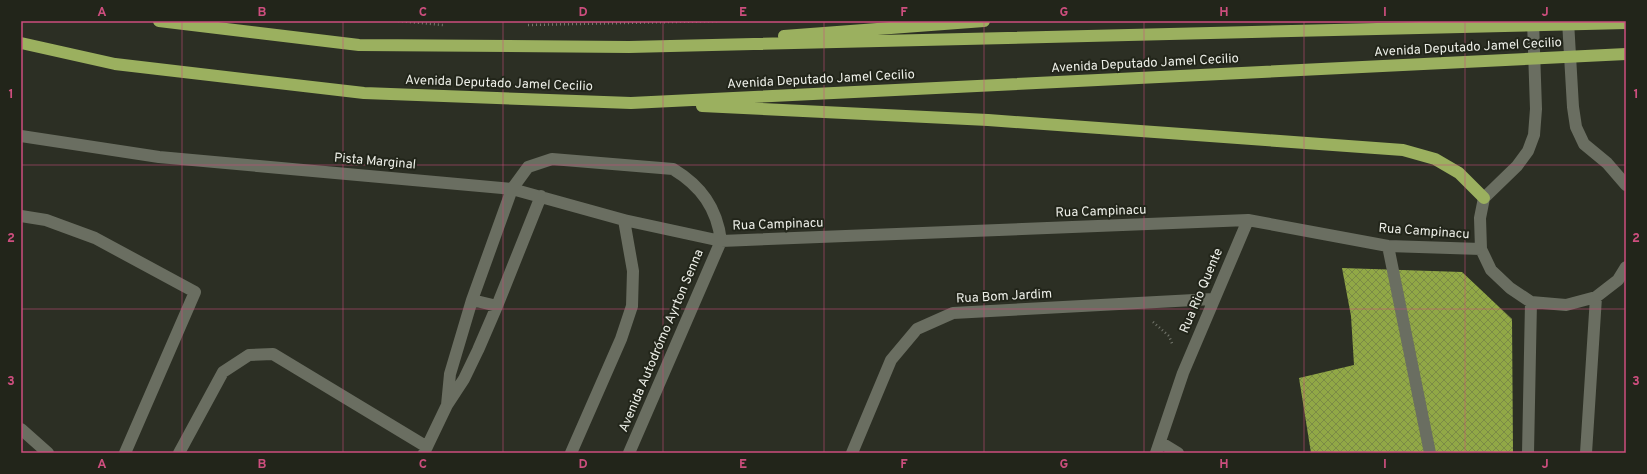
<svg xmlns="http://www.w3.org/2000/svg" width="1647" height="474" font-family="Overpass,sans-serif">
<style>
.building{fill:url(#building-cross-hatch)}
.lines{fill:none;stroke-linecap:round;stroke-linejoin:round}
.path{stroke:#74776d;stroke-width:2.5;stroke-dasharray:1 3;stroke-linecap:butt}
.minor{stroke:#6a6e61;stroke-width:12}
.highway{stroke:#9bb05f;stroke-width:12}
.grid{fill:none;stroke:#cd4e7e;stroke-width:1;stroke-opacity:0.55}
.labels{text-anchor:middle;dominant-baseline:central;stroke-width:4;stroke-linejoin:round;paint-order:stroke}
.street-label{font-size:13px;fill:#edefe8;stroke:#22251a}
.neatline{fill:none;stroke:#cd4e7e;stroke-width:1.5}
.grid-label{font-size:13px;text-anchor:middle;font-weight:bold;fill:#cd4e7e}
</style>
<defs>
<pattern id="building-cross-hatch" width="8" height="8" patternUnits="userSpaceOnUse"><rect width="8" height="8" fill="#91a846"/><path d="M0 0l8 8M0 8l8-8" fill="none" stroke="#7b8b46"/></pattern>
</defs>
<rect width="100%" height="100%" fill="#2c2f24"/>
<path class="building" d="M1342,268L1462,272L1512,319L1513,453H1311L1299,378L1354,365L1351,316Z"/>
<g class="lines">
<path class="path" d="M398,21L443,25
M528,25L719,21
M1153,322L1169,336L1173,346"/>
<path class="minor" d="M1533,21L1536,109L1534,135L1528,151L1517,166L1484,198L1480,218L1481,249L1491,270L1510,288L1531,302L1566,305L1596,297L1618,280L1626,267
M1568,21L1573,107L1576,127L1584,144L1607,163L1626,185
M21,136L159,157L512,189L624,220L721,241L1248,220L1388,246L1481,249
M21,216L46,220L95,238L195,292L125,453
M1388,246L1430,453
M472,300L497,306
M447,405L450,374L472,300L512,189L528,167L552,159L673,169C701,186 717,208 721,241
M21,429L48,453
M1160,442L1178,453
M179,453L223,372L249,355L273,354L427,447
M424,453L447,405L464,379L478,350L497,306L541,196
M571,453L621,339L632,306L633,271L624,220
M629,453L721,241
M852,453L891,360L917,329L953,313L1213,299
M1156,453L1183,373L1248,220
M1528,453L1531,302
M1586,453L1596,297"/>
<path class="highway" d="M159,21L359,45L629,47L1626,23
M784,36L984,21
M21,43L115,64L364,93L631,103L1626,54
M702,106L988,120L1403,150L1435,159L1459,173L1484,198"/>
</g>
<path class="grid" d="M182,21V453M343,21V453M503,21V453M663,21V453M824,21V453M984,21V453M1144,21V453M1304,21V453M1465,21V453M21,165H1626M21,309H1626"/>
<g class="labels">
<g class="street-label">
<text transform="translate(1468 48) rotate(-3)">Avenida Deputado Jamel Cecilio</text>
<text transform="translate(1145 64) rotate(-3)">Avenida Deputado Jamel Cecilio</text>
<text transform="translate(821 80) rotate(-3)">Avenida Deputado Jamel Cecilio</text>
<text transform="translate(499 84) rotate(2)">Avenida Deputado Jamel Cecilio</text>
<text transform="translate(375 162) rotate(5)">Pista Marginal</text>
<text transform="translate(1101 212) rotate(-2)">Rua Campinacu</text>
<text transform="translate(778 225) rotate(-2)">Rua Campinacu</text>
<text transform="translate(1424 232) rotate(4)">Rua Campinacu</text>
<text transform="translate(1202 291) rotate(-67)">Rua Rio Quente</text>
<text transform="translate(1004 297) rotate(-3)">Rua Bom Jardim</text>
<text transform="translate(662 341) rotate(-67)">Avenida Autodrómo Ayrton Senna</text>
</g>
</g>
<rect width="1647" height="474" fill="none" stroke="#22251a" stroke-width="44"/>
<rect x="22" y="22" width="1603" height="430" class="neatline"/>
<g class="grid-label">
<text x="102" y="16">A</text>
<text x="262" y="16">B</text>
<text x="423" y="16">C</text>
<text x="583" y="16">D</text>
<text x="743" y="16">E</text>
<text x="904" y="16">F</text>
<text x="1064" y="16">G</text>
<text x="1224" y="16">H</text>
<text x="1385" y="16">I</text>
<text x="1545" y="16">J</text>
<text x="11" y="98">1</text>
<text x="1636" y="98">1</text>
<text x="11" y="242">2</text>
<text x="1636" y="242">2</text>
<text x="11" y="385">3</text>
<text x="1636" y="385">3</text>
<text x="102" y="468">A</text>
<text x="262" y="468">B</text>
<text x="423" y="468">C</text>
<text x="583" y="468">D</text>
<text x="743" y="468">E</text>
<text x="904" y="468">F</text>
<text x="1064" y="468">G</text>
<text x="1224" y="468">H</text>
<text x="1385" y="468">I</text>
<text x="1545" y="468">J</text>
</g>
</svg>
